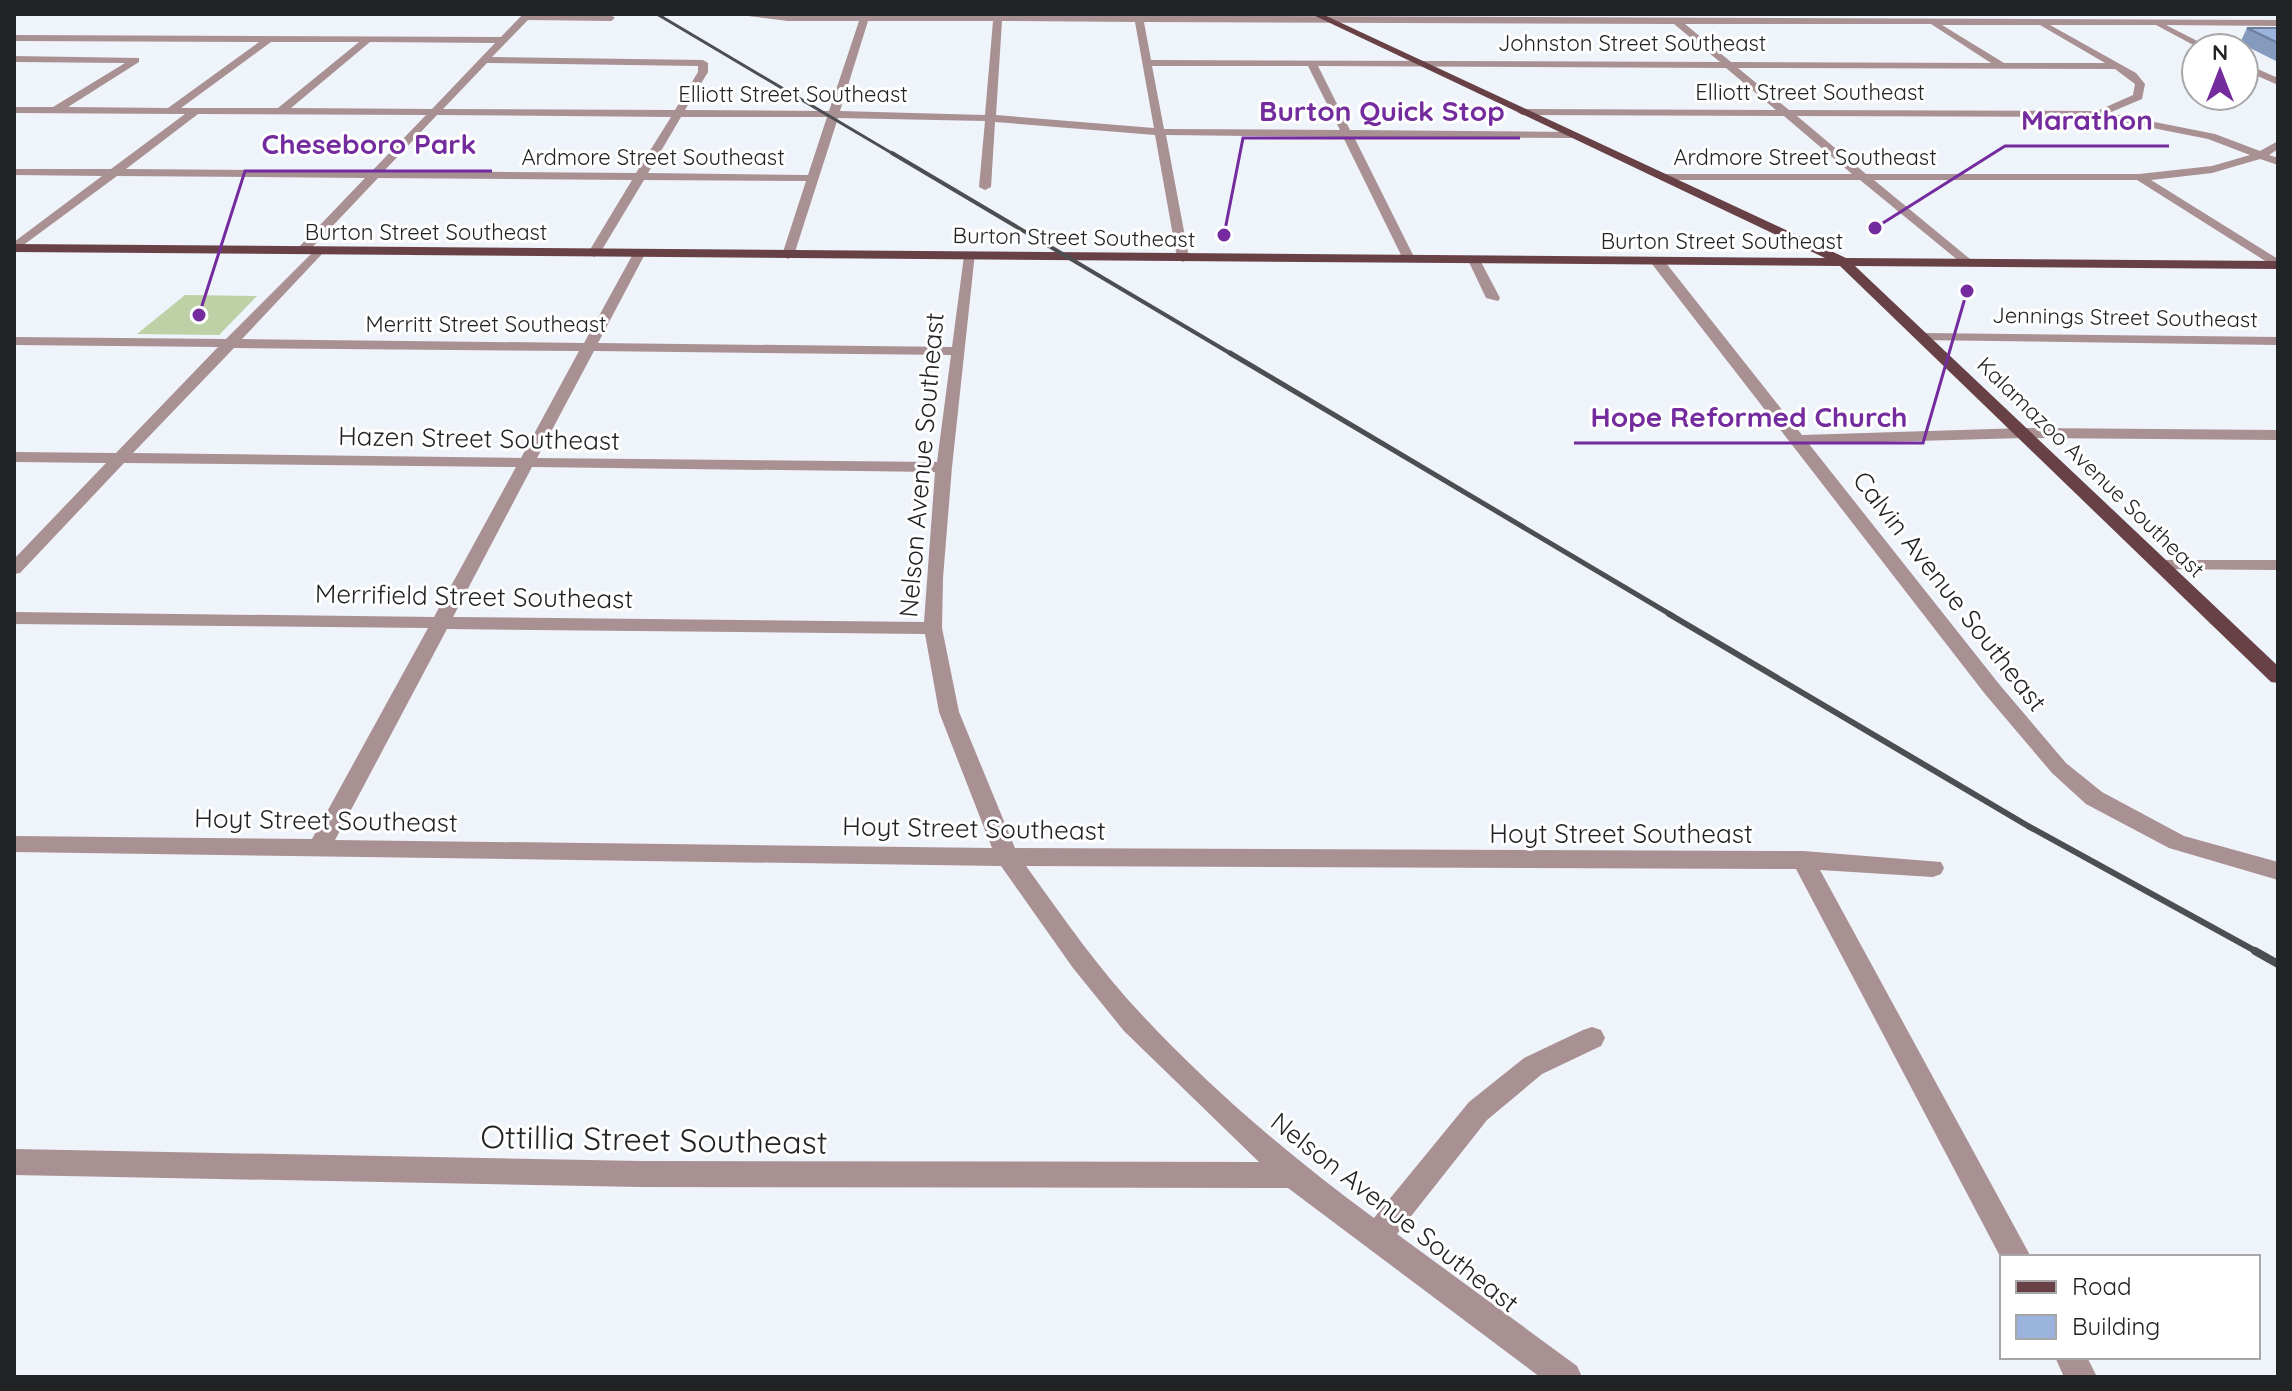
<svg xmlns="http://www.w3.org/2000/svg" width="2292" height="1391" font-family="Quicksand,sans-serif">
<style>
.green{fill:#bdd0a6}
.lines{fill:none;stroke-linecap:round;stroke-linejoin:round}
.minor{fill:#a89093;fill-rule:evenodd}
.major{fill:#684147;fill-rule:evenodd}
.rail-far4{stroke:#4c4e51;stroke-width:3}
.rail-far3{stroke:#4c4e51;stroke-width:4}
.rail-far2{stroke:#4c4e51;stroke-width:5}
.rail-far1{stroke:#4c4e51;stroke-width:6}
.rail{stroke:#4c4e51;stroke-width:8}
.wall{fill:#859bbe}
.building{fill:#9bb4dd;stroke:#6c7e9b;stroke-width:2}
.labels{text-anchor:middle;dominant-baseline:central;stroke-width:6;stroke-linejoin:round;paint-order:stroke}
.far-street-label{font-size:22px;fill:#222325;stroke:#fff}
.street-label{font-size:26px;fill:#222325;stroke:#fff}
.near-street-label{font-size:32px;fill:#222325;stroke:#fff}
.leader{fill:none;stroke:#732b9e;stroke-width:3}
.callout-dot{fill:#732b9e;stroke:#fff;stroke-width:3}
.callout-label{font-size:28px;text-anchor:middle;font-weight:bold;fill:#732b9e;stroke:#fff;stroke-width:6;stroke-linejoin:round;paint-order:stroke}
</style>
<rect width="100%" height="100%" fill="#eff3fa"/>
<path class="green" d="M185,295L257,296L219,335L137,334Z"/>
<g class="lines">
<path class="minor" d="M523,14L611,15L615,18L611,21L528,20L492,57L703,60L708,63V72L685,110L829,111L859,21H788L732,14L2278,20V26L2166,25L2211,48H2199L2156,25H2050L2136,73L2145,84L2142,99L2109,113L2215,134L2260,151L2278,141V149L2269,155L2278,158V165L2260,159L2212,173L2151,180L2278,259V269L2137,180H1874L1970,259L1971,262L1965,266L1860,180H1662L1656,177L1662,174H1852L1784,116L1522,115L1517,112L1522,109L1776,110L1726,68L1318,66L1350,130L1571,132L1576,135L1571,138L1354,137L1415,259L1409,263L1403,259L1343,137L1166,135L1189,258L1183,262L1177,258L1155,135L995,122L991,187L985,190L979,187L985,121L838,118L794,255L788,259L782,255L806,181L644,180L600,253L594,257L588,253L632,180L378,178L306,254H298V248L365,178L117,176L14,252V242L102,176L14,175V169H111L185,114L14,113V107H53L125,63L14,62V56L139,58V62L68,107L168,108L259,42L14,41V35L501,37ZM868,21H993L985,115L840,111ZM1002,21L1135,22L1154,128L996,115ZM1144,22L1674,24L1720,62L1151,60ZM1685,24H1931L1991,63L1731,62ZM1942,25H2040L2105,63H2004ZM271,42H359L278,108H181ZM370,42L495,43L432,109L291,108ZM487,63L698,66V72L675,110L443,109ZM1152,66H1308L1340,130L1164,129ZM1738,68L2115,69L2135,84L2133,95L2097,111L1789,110ZM198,114L426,115L372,171L126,169ZM437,115L671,117L636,173L384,171ZM1797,116L2097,117L2208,139L2250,155L2212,166L2139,174H1866ZM681,117H827L808,175L648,173Z
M2244,63L2278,78V85L2244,70Z
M318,247L322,248V254L242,339L584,343L633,254L639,250L645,254L598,343L952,347L964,256L975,253L952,467L943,578L942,628L959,712L1015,848L1803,851L1941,862L1944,868L1941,874L1933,877L1820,870L2031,1257H2002V1260L1796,869L1026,866C1063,917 1099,970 1143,1016C1213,1091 1291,1157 1374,1218L1469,1102L1524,1058L1583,1030L1592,1027L1601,1030L1605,1038L1601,1046L1542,1074L1487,1120L1397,1234L1577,1366L1582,1377H1540L1288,1188L641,1187L14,1175V1149L641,1161L1259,1162L1124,1031L1073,968L1001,866L14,852V836L312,839L428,628L14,624V612L434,617L516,467L124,463L20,573L14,574V559L106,463L14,462V452L116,453L218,347L14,345V337L226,339ZM234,348L579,351L521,458L133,453ZM594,351L951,355L937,462L537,458ZM532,467L935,472L924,622L453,617ZM447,629L925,634L939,712L992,848L335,840Z
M1469,257L1480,260L1500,298L1498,301L1486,298L1468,260Z
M1652,258H1662L1802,435L2024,428L2278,430V440L2024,438L1809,444L1999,684L2066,763L2102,792L2184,836L2278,862V880L2169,848L2086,804L2052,773L1985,694L1652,264Z
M1924,333L2278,337V345L1919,340V334Z
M2161,560H2278V570L2155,569L2152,565Z
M2055,1357H2087L2097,1377H2064Z"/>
<path class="major" d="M1311,14H1322L1846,258L2278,261V269L1855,266L2278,666V683L2271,682L1840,266L14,252V244L1825,258Z"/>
<path class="rail-far4" d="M657,14L895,155"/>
<path class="rail-far3" d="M892,153L1233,355"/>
<path class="rail-far2" d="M1230,353L1673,616"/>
<path class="rail-far1" d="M1669,614L2028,826L2259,953"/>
<path class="rail" d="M2255,951L2278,964"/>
</g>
<path class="wall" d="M2247,28H2278V62L2240,43Z"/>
<path class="building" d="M2247,28H2278V43Z"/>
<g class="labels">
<g class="far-street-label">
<text x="1632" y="43">Johnston Street Southeast</text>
<text x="1810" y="92">Elliott Street Southeast</text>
<text x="793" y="94">Elliott Street Southeast</text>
<text x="653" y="157">Ardmore Street Southeast</text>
<text x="1805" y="157">Ardmore Street Southeast</text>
<text x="426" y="232">Burton Street Southeast</text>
<text transform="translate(1074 237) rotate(1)">Burton Street Southeast</text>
<text x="1722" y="241">Burton Street Southeast</text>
<text transform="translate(2125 317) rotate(1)">Jennings Street Southeast</text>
<text x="486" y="324">Merritt Street Southeast</text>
<text transform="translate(2091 467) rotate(44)">Kalamazoo Avenue Southeast</text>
</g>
<g class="street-label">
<text transform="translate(479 438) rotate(1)">Hazen Street Southeast</text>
<text transform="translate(921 465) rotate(-85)">Nelson Avenue Southeast</text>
<text transform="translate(1950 591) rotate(52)">Calvin Avenue Southeast</text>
<text transform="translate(474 596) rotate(1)">Merrifield Street Southeast</text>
<text transform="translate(326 820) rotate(1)">Hoyt Street Southeast</text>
<text transform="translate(974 828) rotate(1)">Hoyt Street Southeast</text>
<text x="1621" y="833">Hoyt Street Southeast</text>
<text transform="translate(1395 1212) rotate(38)">Nelson Avenue Southeast</text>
</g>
<g class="near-street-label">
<text transform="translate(654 1139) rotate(1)">Ottillia Street Southeast</text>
</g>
</g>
<path class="leader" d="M1224 235L1243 138H1520M1875 228L2005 146H2169M199 315L245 171H492M1967 291L1923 443H1574"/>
<g class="callout-dot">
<circle cx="1224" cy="235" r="8"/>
<circle cx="1875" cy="228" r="8"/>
<circle cx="199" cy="315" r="8"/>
<circle cx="1967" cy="291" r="8"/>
</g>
<g class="callout-label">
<text x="1382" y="121">Burton Quick Stop</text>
<text x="2087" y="130">Marathon</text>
<text x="369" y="154">Cheseboro Park</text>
<text x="1749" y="427">Hope Reformed Church</text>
</g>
<rect width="2292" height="1391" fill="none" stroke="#222325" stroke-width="32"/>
<rect x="2000" y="1255" width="260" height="104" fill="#ffffff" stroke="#a7a7a8" stroke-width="2"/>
<rect x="2016" y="1281" width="40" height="12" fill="#684147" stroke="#a7a7a8" stroke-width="2"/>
<text x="2072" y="1295" font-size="24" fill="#222325">Road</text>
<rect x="2016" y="1315" width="40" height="24" fill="#9bb4dd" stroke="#a7a7a8" stroke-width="2"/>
<text x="2072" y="1335" font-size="24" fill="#222325">Building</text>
<g transform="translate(2220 72)"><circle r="38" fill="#ffffff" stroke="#a7a7a8" stroke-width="2"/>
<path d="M0-6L14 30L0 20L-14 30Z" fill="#732b9e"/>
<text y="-12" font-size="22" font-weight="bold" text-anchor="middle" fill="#222325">N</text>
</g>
</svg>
